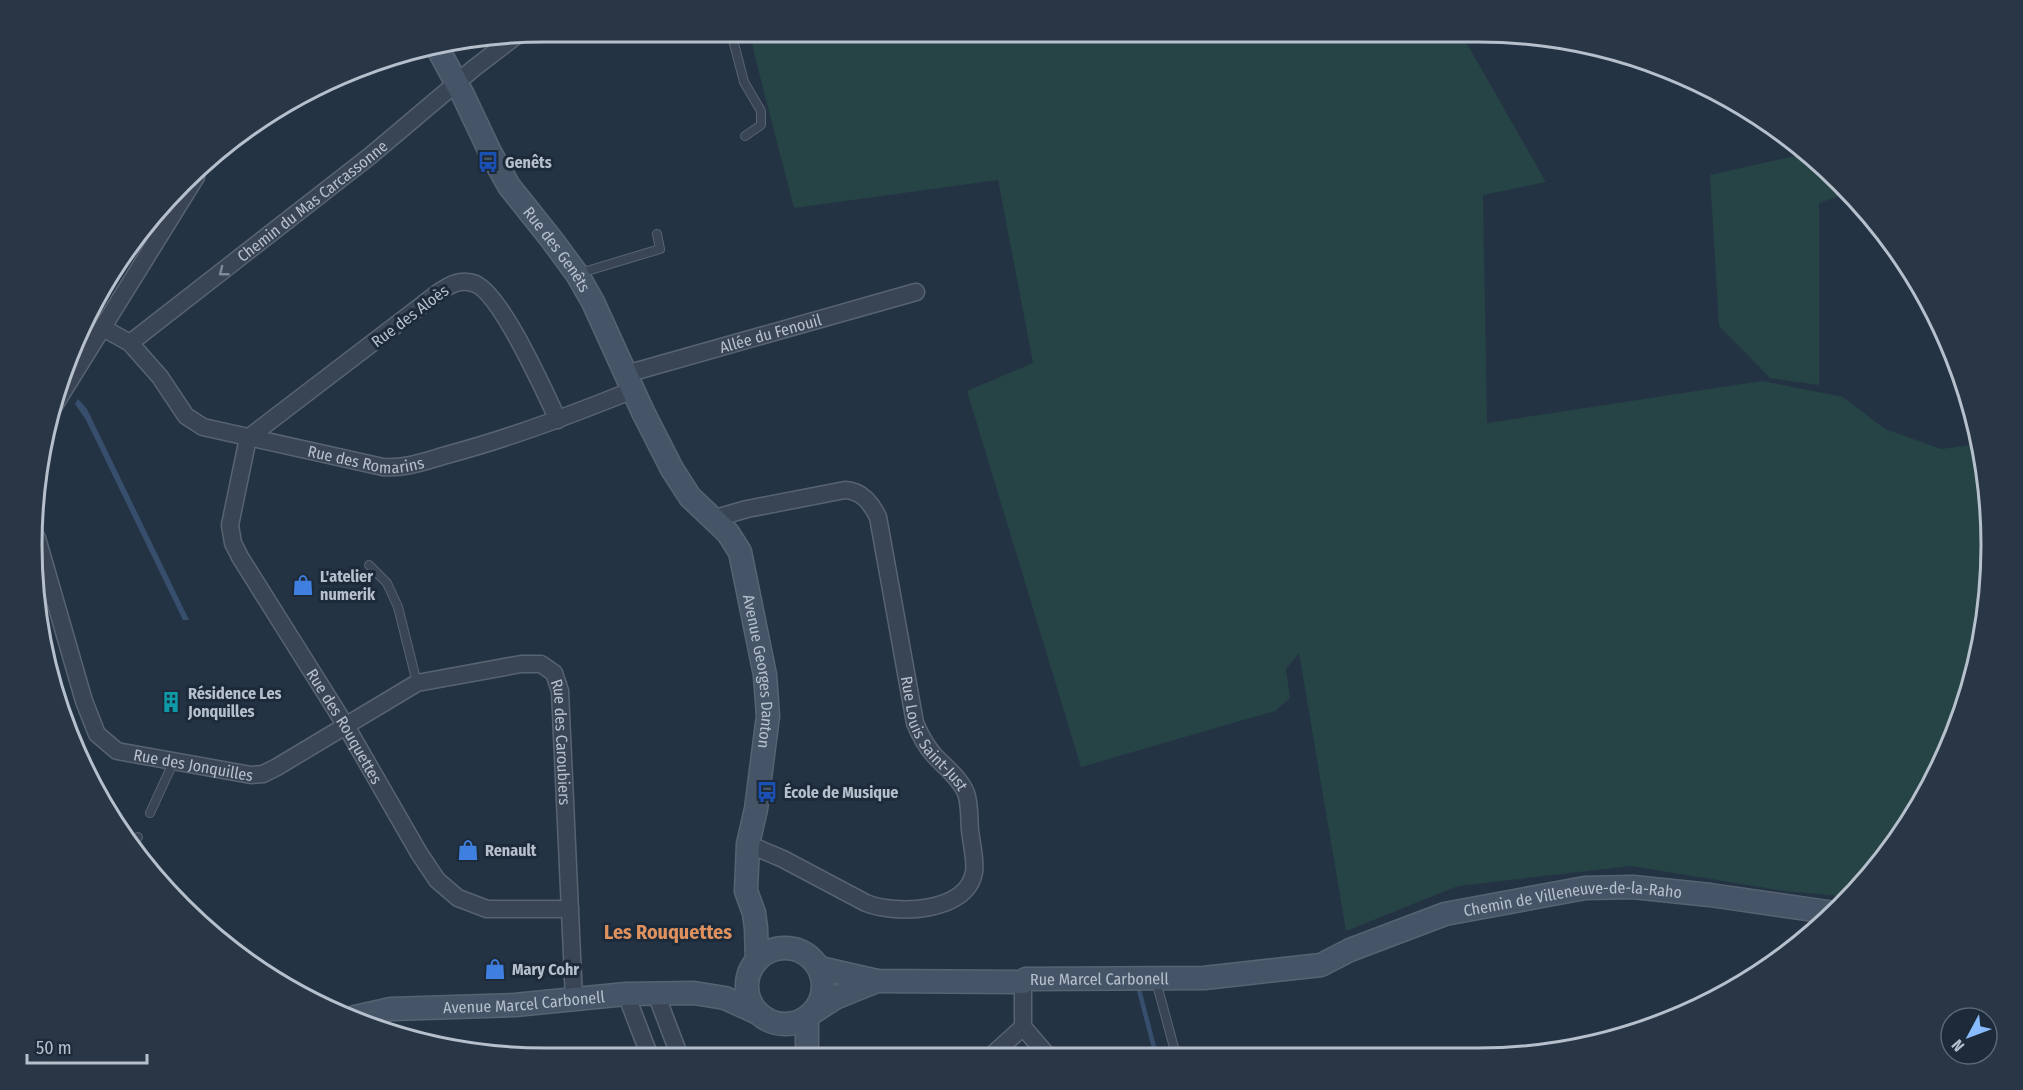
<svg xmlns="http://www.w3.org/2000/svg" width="2023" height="1090" font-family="'Fira Sans Condensed',sans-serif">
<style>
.green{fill:#264345}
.water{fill:#374f6d}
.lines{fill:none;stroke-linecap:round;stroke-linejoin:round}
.stream{stroke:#374f6d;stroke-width:4.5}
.lane-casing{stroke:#576371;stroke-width:10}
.street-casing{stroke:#576371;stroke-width:19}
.secondary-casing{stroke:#576371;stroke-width:25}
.lane{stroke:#394554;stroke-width:8}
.street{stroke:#394554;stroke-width:16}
.secondary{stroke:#465467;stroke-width:22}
.oneway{stroke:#7e8997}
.labels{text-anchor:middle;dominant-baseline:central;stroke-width:6;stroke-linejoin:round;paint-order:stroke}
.poi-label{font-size:16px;font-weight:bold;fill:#b6c0cd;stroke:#1d2a39;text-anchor:start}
.street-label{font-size:16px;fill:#b6c0cd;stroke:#1d2a39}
.quarter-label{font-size:20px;font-weight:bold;fill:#df925f;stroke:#1d2a39}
.rim{fill:none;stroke:#b6c0cd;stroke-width:3}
</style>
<rect width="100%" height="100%" fill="#243344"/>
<path class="green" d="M750,32L1461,33L1546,182L1483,195L1487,423L1762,381L1843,397L1885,429L1941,449L1979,444L1990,511L1987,612L1964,710L1923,801L1850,897L1785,891L1631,866L1458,886L1346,931L1299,653L1286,669L1290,698L1275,711L1081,767L967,391L1033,363L998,180L794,208L755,57Z
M1808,153L1816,159L1849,193L1819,203V385L1770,378L1719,326L1710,175Z"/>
<path class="water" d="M78,399L87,409L189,620H183L86,420L75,404Z"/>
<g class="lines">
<path class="stream" d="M1138,986L1156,1055"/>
<defs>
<path id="lane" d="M731,32L744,82L761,111V125L745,136
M577,274L660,249L657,234
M369,565L387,583L398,607L417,683
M150,813L174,761
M134,844L138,837
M1156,981L1176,1055"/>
<g id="street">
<path id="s1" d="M103,328L130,343L160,377L186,416L203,427L383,467C406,469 428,460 450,454C513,437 573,414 633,390"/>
<path id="s2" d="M130,343L370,156L473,69L516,36"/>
<path id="s3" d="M626,374L916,292"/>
<path d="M49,414L196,177"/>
<path id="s4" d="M558,420C545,393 500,290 473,283C459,279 450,285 439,292L248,438L230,525L233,543L240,557L346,726L419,853L437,880L458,898L487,909H570"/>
<path id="s5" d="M712,519L747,509L845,490C862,491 871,503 878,517L915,723C920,735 925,745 934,755C945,767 960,778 966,793C970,804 969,819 970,830C971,841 976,861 974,872C967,913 896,915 866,903L783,859L748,844"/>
<path id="s6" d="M37,538L84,701L97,734L117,751L251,775L263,774L277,767L417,683L521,664H541L554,673L560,691L574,999"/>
<path d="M1023,982V1027L1048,1056"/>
<path d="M626,994L650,1057"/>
<path d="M656,994L680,1057"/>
<path d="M991,1056L1023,1027"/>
</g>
<g id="secondary">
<path id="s7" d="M438,49L463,95L490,152L509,186L552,240L577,274L593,302L643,412L672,469L690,497L728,533L740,552L765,675L768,716L756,809L748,844L746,891L754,913L756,928L757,960"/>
<circle cx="785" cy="986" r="38"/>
<path id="s8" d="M820,968L877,981L1023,982L1026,979L1204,978L1321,965L1350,950L1445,914L1585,888L1633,887L1710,895L1835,913"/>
<path d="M815,1011L835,998L877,981"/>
<path id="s9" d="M355,1017L391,1009L515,1005L626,994L694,993L725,998L758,1013"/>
<path d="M807,1018V1050L809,1056"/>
</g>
</defs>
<use href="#lane" class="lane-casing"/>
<use href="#street" class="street-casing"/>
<use href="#secondary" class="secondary-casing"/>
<use href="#lane" class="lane"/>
<use href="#street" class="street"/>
<use href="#secondary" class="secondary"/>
</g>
<defs><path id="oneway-chevron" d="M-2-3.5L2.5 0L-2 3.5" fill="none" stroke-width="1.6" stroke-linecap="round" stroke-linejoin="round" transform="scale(1.5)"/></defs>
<use class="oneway" href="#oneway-chevron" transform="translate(223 272) rotate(142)"/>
<defs>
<symbol id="bus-bare" viewBox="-9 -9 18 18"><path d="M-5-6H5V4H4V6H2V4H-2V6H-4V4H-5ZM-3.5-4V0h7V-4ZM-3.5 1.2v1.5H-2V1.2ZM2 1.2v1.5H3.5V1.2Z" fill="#1a4fb4" stroke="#1d2a39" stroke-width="2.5" paint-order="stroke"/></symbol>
<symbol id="shop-bare" viewBox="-9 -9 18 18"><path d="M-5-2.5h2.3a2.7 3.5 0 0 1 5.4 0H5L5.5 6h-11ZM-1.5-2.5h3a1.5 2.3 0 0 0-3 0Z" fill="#3f7fe0" stroke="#1d2a39" stroke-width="2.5" paint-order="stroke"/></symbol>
<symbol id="building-bare" viewBox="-9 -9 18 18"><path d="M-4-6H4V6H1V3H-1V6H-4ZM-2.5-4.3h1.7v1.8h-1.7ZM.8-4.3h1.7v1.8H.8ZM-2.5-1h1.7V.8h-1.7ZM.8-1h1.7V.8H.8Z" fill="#0f9aa8" stroke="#1d2a39" stroke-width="2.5" paint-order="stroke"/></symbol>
</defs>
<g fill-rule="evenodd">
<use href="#bus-bare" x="473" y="147" width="30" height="30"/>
<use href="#shop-bare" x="288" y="570" width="30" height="30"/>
<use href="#building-bare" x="156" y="687" width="30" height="30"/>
<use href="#bus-bare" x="752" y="777" width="30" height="30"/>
<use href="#shop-bare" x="453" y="835" width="30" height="30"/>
<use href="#shop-bare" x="480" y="954" width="30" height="30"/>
</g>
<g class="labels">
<g class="poi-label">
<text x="505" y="162">Genêts</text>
<text x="320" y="576">L'atelier<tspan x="320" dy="18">numerik</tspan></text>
<text x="188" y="693">Résidence Les<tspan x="188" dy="18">Jonquilles</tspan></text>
<text x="784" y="792">École de Musique</text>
<text x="485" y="850">Renault</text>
<text x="512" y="969">Mary Cohr</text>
</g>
<g class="street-label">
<text stroke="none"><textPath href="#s2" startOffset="231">Chemin du Mas Carcassonne</textPath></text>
<text stroke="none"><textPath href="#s7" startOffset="234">Rue des Genêts</textPath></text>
<text transform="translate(410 316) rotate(-37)">Rue des Aloès</text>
<text stroke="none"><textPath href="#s3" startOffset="150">Allée du Fenouil</textPath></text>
<text stroke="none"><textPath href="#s1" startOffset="310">Rue des Romarins</textPath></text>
<text stroke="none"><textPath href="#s7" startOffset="712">Avenue Georges Danton</textPath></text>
<text stroke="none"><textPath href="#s4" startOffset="762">Rue des Rouquettes</textPath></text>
<text stroke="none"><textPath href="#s5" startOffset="408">Rue Louis Saint-Just</textPath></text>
<text stroke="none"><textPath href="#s6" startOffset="770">Rue des Caroubiers</textPath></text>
<text stroke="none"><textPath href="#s6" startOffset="309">Rue des Jonquilles</textPath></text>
<text stroke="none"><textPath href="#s8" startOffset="768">Chemin de Villeneuve-de-la-Raho</textPath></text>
<text stroke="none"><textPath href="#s8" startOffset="282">Rue Marcel Carbonell</textPath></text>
<text stroke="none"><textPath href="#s9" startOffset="170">Avenue Marcel Carbonell</textPath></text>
</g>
<g class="quarter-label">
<text x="668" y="932">Les Rouquettes</text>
</g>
</g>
<path d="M0 0H2023V1090H0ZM545 42H1478A503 503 0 0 1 1981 545V545A503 503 0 0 1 1478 1048H545A503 503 0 0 1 42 545V545A503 503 0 0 1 545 42Z" fill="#293645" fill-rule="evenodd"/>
<path class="rim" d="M545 42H1478A503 503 0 0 1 1981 545V545A503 503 0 0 1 1478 1048H545A503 503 0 0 1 42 545V545A503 503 0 0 1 545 42Z"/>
<g transform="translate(1969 1036) rotate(229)"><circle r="28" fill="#1d2a39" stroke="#5a6674" stroke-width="1.5"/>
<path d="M0-4.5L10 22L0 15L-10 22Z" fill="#89bcff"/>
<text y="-9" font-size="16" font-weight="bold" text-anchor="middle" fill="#b6c0cd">N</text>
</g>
<path d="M27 1054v9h120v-9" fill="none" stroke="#b6c0cd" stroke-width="3"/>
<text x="36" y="1054" font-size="18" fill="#b6c0cd" stroke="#1d2a39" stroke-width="4.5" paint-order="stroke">50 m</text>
</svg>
